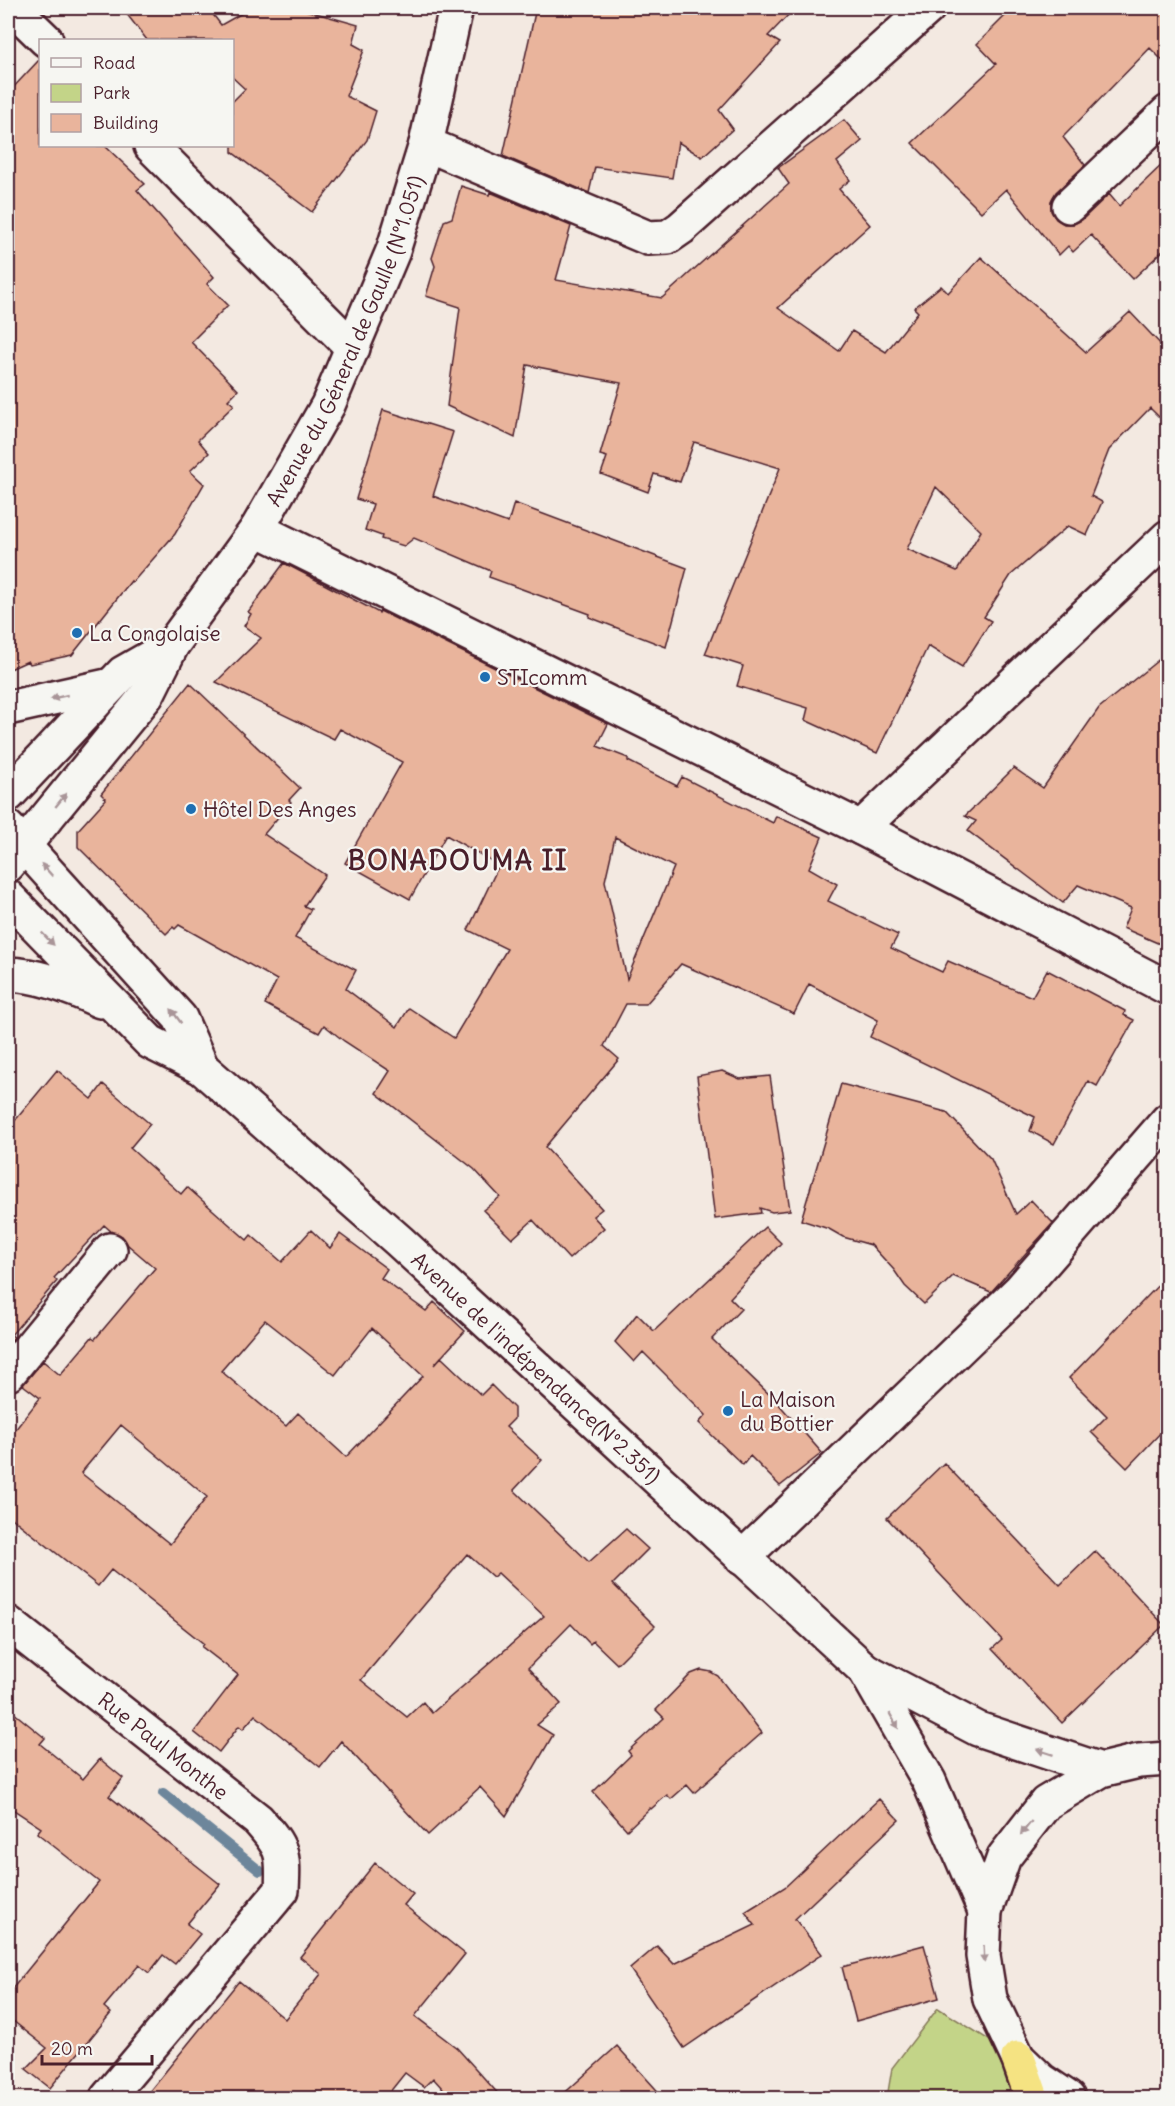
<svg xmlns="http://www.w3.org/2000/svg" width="1175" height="2106" font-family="Delius,sans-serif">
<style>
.green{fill:#c3d488;stroke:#867a5a;stroke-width:1.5}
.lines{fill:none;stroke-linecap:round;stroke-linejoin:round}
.stream{stroke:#6d869b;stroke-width:10}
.building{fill:#e9b49c;stroke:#4a1f2b;stroke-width:1.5;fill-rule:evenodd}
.street-casing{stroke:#4a1f2b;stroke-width:38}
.secondary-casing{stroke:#4a1f2b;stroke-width:38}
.highway-casing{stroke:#4a1f2b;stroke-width:38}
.street{stroke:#f6f6f2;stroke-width:33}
.secondary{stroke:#f6f6f2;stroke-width:33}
.highway{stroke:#f5e382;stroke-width:33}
.oneway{fill:#a99598}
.poi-dot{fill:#1f6fb2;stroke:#f6f6f2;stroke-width:2}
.labels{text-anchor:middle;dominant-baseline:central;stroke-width:4.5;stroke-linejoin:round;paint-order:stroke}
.street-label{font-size:21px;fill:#4a1f2b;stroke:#f6f6f2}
.poi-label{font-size:21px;fill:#4a1f2b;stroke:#f6f6f2;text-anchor:start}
.district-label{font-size:27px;font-weight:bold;letter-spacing:1.5px;fill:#4a1f2b;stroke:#f6f6f2}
</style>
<rect width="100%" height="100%" fill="#f3e9e1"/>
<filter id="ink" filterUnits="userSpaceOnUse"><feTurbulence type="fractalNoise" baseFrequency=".0167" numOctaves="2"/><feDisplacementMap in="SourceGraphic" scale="12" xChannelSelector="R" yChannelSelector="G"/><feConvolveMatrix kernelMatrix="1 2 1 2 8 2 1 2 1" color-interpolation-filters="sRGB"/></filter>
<g filter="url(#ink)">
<path class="green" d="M938,2008L1018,2058L1068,2098H887L892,2068Z"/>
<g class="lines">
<path class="stream" d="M163,1793L260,1871"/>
</g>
<path class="building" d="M122,8H208L221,25L251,8H298L358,25L353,44L364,50L346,96L376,111L367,140L312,212L232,152V102L245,89L232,77V40H147Z
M536,8H795L768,36L780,43L719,110L733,129L702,157L678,142L672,178L595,167L589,193L503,156Z
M1013,8H1167V65L1150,48L1063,137L1085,165L1056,192L1051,201V211L1056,219L1064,224H1074L1082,220L1109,194L1119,206L1167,160V247L1133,279L1091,235L1073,252L1068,246L1059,255L1006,189L981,212L912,143L996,64L977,44Z
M40,59V146H105L145,184L137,190L214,277L207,284L228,305L191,342L238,390L228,400L234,405L198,440L209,453L190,471L204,484L175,534L132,583L131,581L72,655L30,664L28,661L8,670V93Z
M844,120L862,141L837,162L850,180L839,189L870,225L778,308L839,351L852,331L886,352L918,312L914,308L941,286L948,293L981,257L1086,352L1130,312L1167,351V425L1150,408L1109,450L1091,496L1102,502L1087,535L1068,526L1011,575L984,617L991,621L962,667L928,646L877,753L805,720L808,708L737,686L743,666L705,654L780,468L694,442L680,482L654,474L648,492L601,474L607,457L600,455L621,383L527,365L515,438L447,406L460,307L426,296L435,266L432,258L444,221L452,218L461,186L489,195L490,192L571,226L556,280L662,298L789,184L778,168ZM936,487L981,531L957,571L907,549Z
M383,410L453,432L433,496L508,523L514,503L687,568L666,647L589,617L590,614L489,577L491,571L414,538L404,546L381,539L382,536L365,530L373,504L356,499Z
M284,563L379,613L380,611L608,724L597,746L628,758V761L677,786L682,777L773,823L776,816L822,837L809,868L837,884L828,901L898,935L891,948L942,972L948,961L1032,997L1047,970L1125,1011L1124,1015L1134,1020L1097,1086L1088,1081L1054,1144L1030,1131L1035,1117L870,1037L878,1020L809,984L794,1014L681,964L646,1004H626L604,1046L619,1059L545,1147L602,1209L593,1216L604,1228L569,1259L533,1220L512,1239L483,1210L500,1197L474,1169L376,1093L390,1071L344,1041L324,1025L319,1033L265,1004L277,980L179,925L175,929L173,927L166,934L78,847V830L106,799L101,794L190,683L300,788L289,800L291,802L264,834L325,875L304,906L311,909L295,938L356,970L346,989L397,1027L409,1008L454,1038L507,949L468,930L499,865L446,835L410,899L345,863L402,762L340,729L334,739L216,682L261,638L244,626L251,614L248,612ZM615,837L674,867L627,979L605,881Z
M1167,653V947L1123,928L1131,908L1078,885L1063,903L968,831L976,821L965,816L1014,768L1043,788L1099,708Z
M57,1070L92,1099L103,1084L150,1124L130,1148L181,1194L187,1187L247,1240L251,1235L282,1262L311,1230L330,1248L340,1234L387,1269L381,1278L426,1311L434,1302L465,1331L434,1365L441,1357L481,1395L491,1385L514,1408V1419L506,1427L542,1460L514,1490L589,1562L626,1529L648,1549L613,1584L655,1626L617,1664L593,1641L590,1644L571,1624L528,1668L561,1704L537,1725L553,1735L506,1816L480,1787L428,1835L341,1741L320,1767L255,1715L243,1729L239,1726L219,1752L194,1732L238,1675L202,1647L204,1644L111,1570L98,1586L8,1515V1439L40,1398L23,1385L43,1361L60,1375L92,1337L95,1339L155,1268L128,1245L122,1236L112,1232L104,1225L54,1278L57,1281L11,1335L14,1337L8,1345V1129ZM265,1320L335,1375L372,1328L423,1376L346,1457L298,1413L286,1426L221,1371ZM121,1425L207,1497L170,1544L81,1473ZM467,1554L493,1577L498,1573L544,1616L432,1713L423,1702L407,1717L361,1680Z
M722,1071L740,1079L770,1076L790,1210L772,1212L760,1208L761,1213L715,1219L697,1076Z
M841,1084L946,1112L991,1159L1016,1214L1031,1200L1053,1223L991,1292L953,1276L924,1304L905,1286L894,1270L871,1245L843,1237L829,1229L801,1220Z
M765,1227L781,1243L730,1298L741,1309L712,1339L776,1401L822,1453L780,1486L750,1456L743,1465L699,1423L706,1415L643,1352L634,1362L615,1342L637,1314L654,1331Z
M1167,1276V1426L1127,1468L1091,1432L1107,1416L1069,1378Z
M944,1463L1060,1585L1095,1551L1164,1625L1062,1723L992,1649L1002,1640L887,1518Z
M701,1670L711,1672L718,1676L762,1733L694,1793L687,1785L671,1799L667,1795L651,1809L650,1808L627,1830L593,1792L631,1755L628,1751L664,1718L656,1710L691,1674Z
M8,1708L45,1738L40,1744L83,1779L100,1759L123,1778L109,1796L220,1884L187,1924L200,1934L175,1964L163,1955L149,1973L139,1965L104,2007L111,2013L50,2088L26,2069L47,2048L8,2017V1994L99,1882L37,1833L41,1828L8,1806Z
M879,1799L899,1820L795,1919L822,1954L684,2048L630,1969L657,1946L674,1964L755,1925L745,1912L785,1887Z
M375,1863L413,1894L404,1905L465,1954L415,2016L457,2048L502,2098H451L433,2078L424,2087L405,2073L385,2098H144L239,1981L285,2019L321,1974L300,1957Z
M924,1945L939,1998L856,2021L842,1967Z
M617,2046L664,2098H559Z"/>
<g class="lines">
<defs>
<g id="street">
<path d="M13,8L46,40"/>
<path d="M426,144L648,238L668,237L681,228L928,8"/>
<path d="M151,146L353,348"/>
<path d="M1069,206L1168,112"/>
<path d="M257,529L861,828L1168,988"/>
<path d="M861,828L1168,537"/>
<path d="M8,1374L110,1250"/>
<path d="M742,1558L1019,1291L1168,1120"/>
<path id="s1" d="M8,1623L258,1820C283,1848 284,1853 282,1890L107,2098"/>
</g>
<g id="secondary">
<path d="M8,708L111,685"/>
<path d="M8,795L123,673L172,645"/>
<path d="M8,828L180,1018L202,1068"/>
<path id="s2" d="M8,865L147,695L172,645L257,529L328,405L393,251L426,144L456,8"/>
<path id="s3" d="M8,897L150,1042L202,1068L399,1241L865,1670L978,1729L1101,1770"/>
<path d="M8,974C40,975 71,987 100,1001"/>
<path d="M865,1670L929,1781L985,1911"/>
<path d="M1068,2098L1041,2080L1018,2058L990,1999L983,1956L985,1911L1004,1857L1046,1803L1101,1770L1139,1761L1168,1759"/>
</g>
<path id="highway" d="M1018,2058L1032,2098"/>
</defs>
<use href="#street" class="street-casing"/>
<use href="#secondary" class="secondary-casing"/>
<use href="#highway" class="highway-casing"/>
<use href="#street" class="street"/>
<use href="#secondary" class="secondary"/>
<use href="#highway" class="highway"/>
</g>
<defs><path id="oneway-solid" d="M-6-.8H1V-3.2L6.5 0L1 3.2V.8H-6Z" transform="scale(1.5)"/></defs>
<g class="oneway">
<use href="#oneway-solid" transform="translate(59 697) rotate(167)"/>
<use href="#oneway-solid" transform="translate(61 800) rotate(-51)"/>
<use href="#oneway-solid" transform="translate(47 870) rotate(-132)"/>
<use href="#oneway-solid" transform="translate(48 939) rotate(46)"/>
<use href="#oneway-solid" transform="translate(176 1016) rotate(-126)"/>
<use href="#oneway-solid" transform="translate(894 1721) rotate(60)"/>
<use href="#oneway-solid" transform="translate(1045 1752) rotate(-161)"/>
<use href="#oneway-solid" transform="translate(1026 1828) rotate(129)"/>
<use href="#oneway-solid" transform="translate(984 1954) rotate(88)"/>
</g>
</g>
<g class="poi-dot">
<circle cx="77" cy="633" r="6"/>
<circle cx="485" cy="677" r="6"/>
<circle cx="191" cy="809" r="6"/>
<circle cx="728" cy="1411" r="6"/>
</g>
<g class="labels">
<g class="street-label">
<text stroke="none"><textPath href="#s2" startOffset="628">Avenue du Géneral de Gaulle (N°1.051)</textPath></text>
<text stroke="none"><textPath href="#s3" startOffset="710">Avenue de l'indépendance(N°2.351)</textPath></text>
<text stroke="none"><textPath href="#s1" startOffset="198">Rue Paul Monthe</textPath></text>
</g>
<g class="poi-label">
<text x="89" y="633">La Congolaise</text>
<text x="497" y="677">STIcomm</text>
<text x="203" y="809">Hôtel Des Anges</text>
<text x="740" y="1399">La Maison<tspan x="740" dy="24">du Bottier</tspan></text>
</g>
<g class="district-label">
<text x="458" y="860">BONADOUMA II</text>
</g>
</g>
<rect width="1175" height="2106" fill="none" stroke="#f6f6f2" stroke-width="30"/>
<rect x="15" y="15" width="1145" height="2076" fill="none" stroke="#4a1f2b" stroke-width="2" filter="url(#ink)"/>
<rect x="39" y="39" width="195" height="108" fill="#f6f6f2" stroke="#b1a0a2" stroke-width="1.5"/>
<rect x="51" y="58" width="30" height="9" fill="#f6f6f2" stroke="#b1a0a2" stroke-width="1.5"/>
<text x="93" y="69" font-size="18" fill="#4a1f2b">Road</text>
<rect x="51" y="84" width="30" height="18" fill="#c3d488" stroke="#b1a0a2" stroke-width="1.5"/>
<text x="93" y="99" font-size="18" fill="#4a1f2b">Park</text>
<rect x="51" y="114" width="30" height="18" fill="#e9b49c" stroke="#b1a0a2" stroke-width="1.5"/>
<text x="93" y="129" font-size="18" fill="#4a1f2b">Building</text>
<path d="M42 2055v9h110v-9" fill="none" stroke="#4a1f2b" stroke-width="3"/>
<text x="51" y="2055" font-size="18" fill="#4a1f2b" stroke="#f6f6f2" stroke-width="4.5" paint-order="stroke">20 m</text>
</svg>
